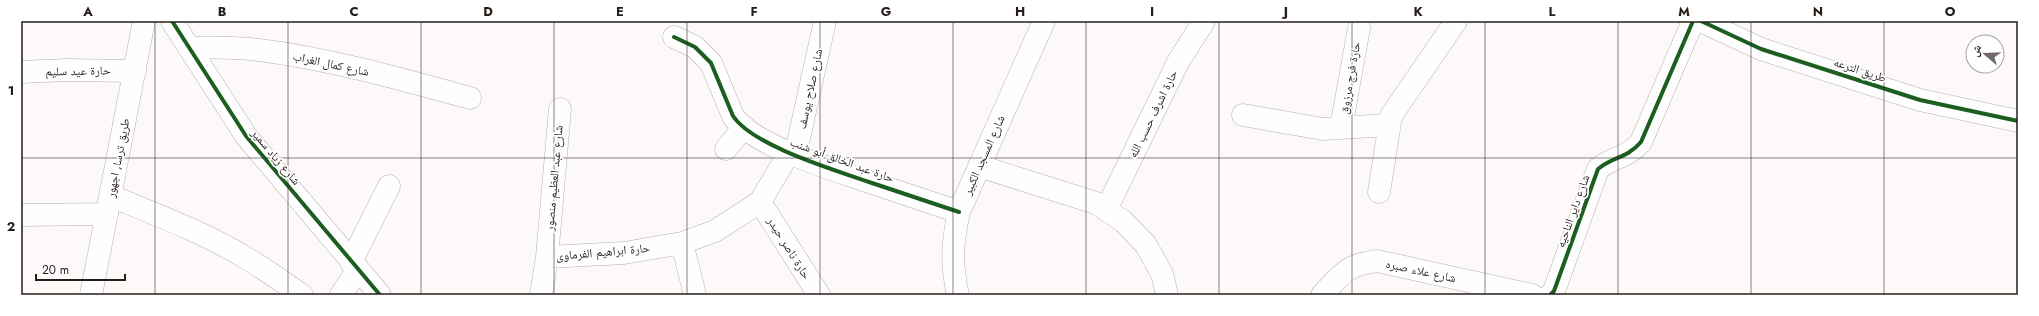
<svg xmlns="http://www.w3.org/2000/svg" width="2039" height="316" font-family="Jost,'Noto Naskh Arabic',sans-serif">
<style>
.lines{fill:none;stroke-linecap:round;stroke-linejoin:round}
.minor-casing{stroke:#b6b0ae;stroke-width:23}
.tertiary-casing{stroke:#b6b0ae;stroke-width:23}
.minor{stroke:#fffefe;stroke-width:22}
.tertiary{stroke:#fffefe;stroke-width:22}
.cycleway-casing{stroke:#fff;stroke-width:6}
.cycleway{stroke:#1b5e20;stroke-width:4}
.grid{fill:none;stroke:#261d19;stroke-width:1;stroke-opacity:0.55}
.labels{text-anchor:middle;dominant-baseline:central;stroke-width:3.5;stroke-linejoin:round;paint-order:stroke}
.street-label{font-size:12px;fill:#261d19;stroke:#fff}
.neatline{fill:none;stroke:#261d19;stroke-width:1.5}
.grid-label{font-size:13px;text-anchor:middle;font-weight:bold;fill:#261d19}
</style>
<rect width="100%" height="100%" fill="#fcf9f8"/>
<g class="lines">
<defs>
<path id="minor" d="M172,21L246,136L380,295
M1701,21L1761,49L1920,100L2018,121
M674,37L695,47L711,63L733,116C753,146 835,170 869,182C899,192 929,202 959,212
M189,47C212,48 236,47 259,50C330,59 401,79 470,98
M21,72L67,70L135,71
M1243,115L1323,129L1389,125
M1341,128L1359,28
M726,149L744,127
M795,156L825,21
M979,166L1096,203L1123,221L1146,245L1162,274L1167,295
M1379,192L1391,116L1456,21
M111,196C157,215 205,233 248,259C266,270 284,283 302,295
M760,202L819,295
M1106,210L1178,62L1204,21
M21,215L107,214
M682,243L695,295
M547,257L624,253L682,243L715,231L760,202L789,153
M351,262L389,186
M341,295L358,269
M541,295L547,257L560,109
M958,295C951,264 952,243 959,212L1044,21
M1322,295C1342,274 1346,265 1377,261L1532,295
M1550,295L1554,291L1598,169C1614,156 1626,159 1641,142L1693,21"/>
<path id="tertiary" d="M91,295L144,21"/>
</defs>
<use href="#minor" class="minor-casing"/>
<use href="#tertiary" class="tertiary-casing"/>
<use href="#minor" class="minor"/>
<use href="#tertiary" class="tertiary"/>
<defs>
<path id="cycleway" d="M172,21L246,136L380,295
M1701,21L1761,49L1920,100L2018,121
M674,37L695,47L711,63L733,116C753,146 835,170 869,182C899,192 929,202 959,212
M1550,295L1554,291L1598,169C1614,156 1626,159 1641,142L1693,21"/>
</defs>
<use href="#cycleway" class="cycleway-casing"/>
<use href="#cycleway" class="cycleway"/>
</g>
<path class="grid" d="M155,21V295M288,21V295M421,21V295M554,21V295M687,21V295M820,21V295M953,21V295M1086,21V295M1219,21V295M1352,21V295M1485,21V295M1618,21V295M1751,21V295M1884,21V295M21,158H2018"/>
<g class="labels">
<g class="street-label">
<text transform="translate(331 64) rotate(12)">شارع كمال الغراب</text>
<text transform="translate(1860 70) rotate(18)">طريق الترعه</text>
<text transform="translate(78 71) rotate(-1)">حارة عيد سليم</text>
<text transform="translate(1350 78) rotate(-80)">حارة فرج مرزوق</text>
<text transform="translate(810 89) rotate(-78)">شارع صلاح يوسف</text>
<text transform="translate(1153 114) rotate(-64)">حارة اشرف حسب الله</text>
<text transform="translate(984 155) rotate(-66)">شارع المسجد الكبير</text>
<text transform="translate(276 157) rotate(50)">شارع زياد سمير</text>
<text transform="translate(118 158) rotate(-79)">طريق ترسا, اجهور</text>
<text transform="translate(842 160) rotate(20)">حارة عبد الخالق أبو شنب</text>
<text transform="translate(554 178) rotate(-85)">شارع عبد العظيم منصور</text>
<text transform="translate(1573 211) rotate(-70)">شارع داير الناحيه</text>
<text transform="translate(789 248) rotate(58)">حارة ناصر حيدر</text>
<text transform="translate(603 252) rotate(-5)">حارة ابراهيم الفرماوى</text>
<text transform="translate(1421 271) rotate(12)">شارع علاء صبره</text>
</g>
</g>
<rect width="2039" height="316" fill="none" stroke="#ffffff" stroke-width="44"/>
<g transform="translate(1985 54) rotate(289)"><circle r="19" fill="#ffffff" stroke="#a8a5a3"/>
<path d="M0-3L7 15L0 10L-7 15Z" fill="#716a67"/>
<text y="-6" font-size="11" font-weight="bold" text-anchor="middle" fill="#261d19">ش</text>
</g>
<path d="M36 274v6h89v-6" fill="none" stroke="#261d19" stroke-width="2"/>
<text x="42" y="274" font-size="12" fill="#261d19" stroke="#ffffff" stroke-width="3" paint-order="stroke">20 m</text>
<rect x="22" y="22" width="1995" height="272" class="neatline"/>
<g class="grid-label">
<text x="88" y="16">A</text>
<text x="222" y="16">B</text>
<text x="354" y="16">C</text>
<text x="488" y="16">D</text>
<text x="620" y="16">E</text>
<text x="754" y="16">F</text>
<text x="886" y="16">G</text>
<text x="1020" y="16">H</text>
<text x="1152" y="16">I</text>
<text x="1286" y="16">J</text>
<text x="1418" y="16">K</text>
<text x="1552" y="16">L</text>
<text x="1684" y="16">M</text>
<text x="1818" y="16">N</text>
<text x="1950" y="16">O</text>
<text x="11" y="95">1</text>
<text x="11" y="231">2</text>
</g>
</svg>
